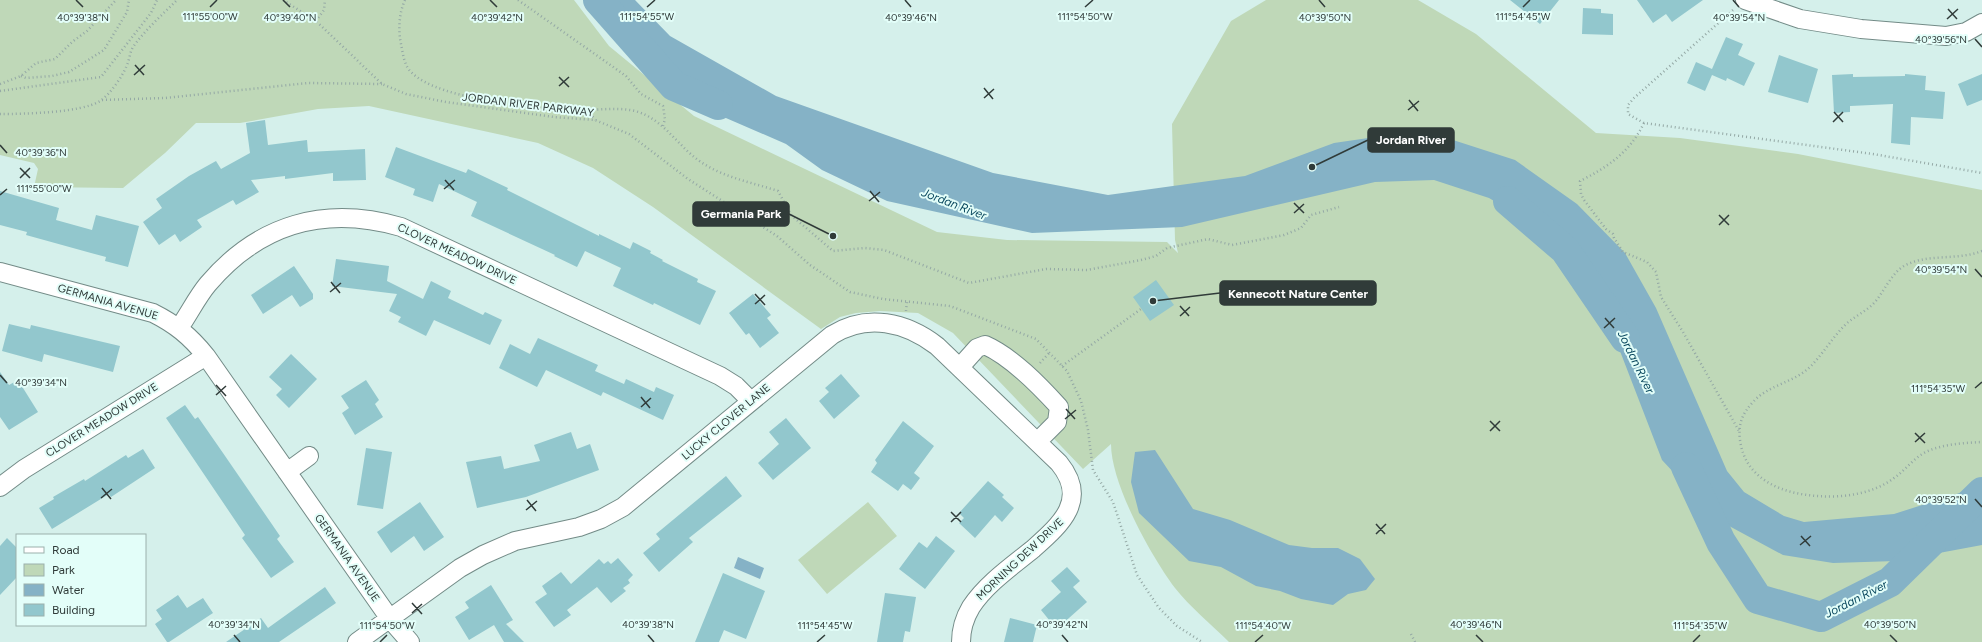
<svg xmlns="http://www.w3.org/2000/svg" width="1982" height="642" font-family="Figtree,sans-serif">
<style>
.green{fill:#bfd8b8}
.water{fill:#85b2c6}
.lines{fill:none;stroke-linecap:round;stroke-linejoin:round}
.river{stroke:#85b2c6;stroke-width:30}
.building{fill:#92c7cd}
.minor-casing{stroke:#738b87;stroke-width:20}
.path{stroke:#94a8a5;stroke-width:2.5;stroke-dasharray:1 3;stroke-linecap:butt}
.minor{stroke:#fff;stroke-width:18}
.ticks{fill:none;stroke:#303b39;stroke-width:1.5}
.labels{text-anchor:middle;dominant-baseline:central;stroke-width:4;stroke-linejoin:round;paint-order:stroke}
.street-label{font-size:11px;fill:#303b39;stroke:#e3fef9}
.water-label{font-size:12px;font-style:italic;fill:#0a485e;stroke:#e3fef9}
.ticks-label{font-size:10px;text-anchor:middle;fill:#303b39;stroke:#e3fef9;stroke-width:4;stroke-linejoin:round;paint-order:stroke}
.leader{fill:none;stroke:#303b39;stroke-width:1.5}
.callout-dot{fill:#303b39;stroke:#e3fef9;stroke-width:1.5}
.callout{fill:#303b39;stroke:#303b39;stroke-width:1.5}
.callout-label{font-size:12px;text-anchor:middle;font-weight:bold;fill:#fff}
</style>
<rect width="100%" height="100%" fill="#d5f0eb"/>
<path class="green" d="M0,0H574L609,46L694,116L937,232L1007,240L1167,242L1178,253L1175,240L1172,124L1231,21L1266,0H1418L1476,34L1596,133L1680,138L1798,154L1982,190V642H1229C1212,625 1189,606 1175,588C1151,556 1111,484 1111,444L1083,469L953,333L918,313L880,311L856,313L840,317L821,329L653,207L593,168L538,143L369,106L318,109L240,123H196L165,153L123,188L34,187L38,169L34,163L0,155Z
M868,502L897,536L827,594L798,560Z"/>
<path class="water" d="M583,0H635L670,36L776,96L993,173L1108,195L1245,176L1334,143L1382,136L1453,140L1515,160L1577,204L1625,253L1656,308L1727,471L1744,492L1784,516L1804,522L1894,514L1969,490L1982,488V545L1896,561L1833,563L1783,555L1718,520L1662,460L1598,294L1542,229L1489,198L1434,180L1375,182L1182,227L1032,233L887,201L822,170L786,144L719,115L635,58L592,15Z
M1155,450L1193,509L1230,520L1289,545L1312,548H1338L1360,559L1375,579L1366,590L1348,594L1333,605L1301,599L1280,591L1256,586L1221,567L1189,561L1139,513L1131,482L1135,452Z
M738,557L764,568L760,579L734,568Z"/>
<g class="lines">
<path class="river" d="M598,0L674,86L718,105
M1508,201L1565,250L1625,338
M1686,467L1721,542L1758,599L1821,617L1890,582L1982,492"/>
</g>
<path class="building" d="M1510,0H1559L1540,24Z
M1637,0H1703L1672,22L1666,14L1653,23Z
M1583,8L1601,9V13L1613,14V35L1582,34Z
M1726,37L1743,44L1738,55L1755,63L1744,86L1727,78L1726,81L1712,75L1705,91L1687,83L1696,62L1712,69Z
M1779,55L1818,69L1808,103L1768,92Z
M1853,74V77L1905,76V74L1926,76L1925,90L1945,92L1943,119L1911,117L1910,145L1891,143L1893,104L1850,106V112L1834,113L1832,75Z
M1982,74V100L1967,106L1958,84Z
M265,120L268,145L307,140L308,152L365,149L366,180L333,181V173L285,179V176L251,180L259,192L236,205L233,200L197,220L202,227L180,242L175,234L159,245L143,222L162,208L156,199L189,176L216,161L221,169L250,153L246,123Z
M396,147L466,173L468,169L508,188L507,190L599,236V234L630,249L633,242L651,251L650,253L663,260L662,261L698,279L697,282L716,291L700,325L654,303L653,305L613,286L621,268L585,251L577,267L554,256L555,255L471,216L477,202L439,184L433,202L413,195L415,189L385,177Z
M0,191L59,208L56,220L92,230L96,215L139,226L128,267L105,261L106,257L91,253L26,235L27,232L0,225Z
M336,259L389,266L387,281L423,299L431,281L451,291L448,298L483,315L485,312L502,320L490,345L434,320L426,336L398,322L401,317L389,311L397,294L332,286Z
M294,266L313,294V299L300,307L292,295L263,314L251,295Z
M1156,280L1174,305L1150,321L1133,297Z
M753,294L771,315L767,318L779,333L760,348L749,333L746,335L729,313Z
M9,324L30,329L31,325L120,346L113,372L44,354L42,362L2,351Z
M538,338L598,365L595,371L624,384L626,379L654,392L656,387L674,395L663,420L603,392L601,396L546,370L537,387L499,368L510,344L530,354Z
M291,354L317,379L289,408L276,395L282,389L269,377Z
M0,372L9,385L18,380L38,412L9,430L0,417Z
M841,374L860,396L834,419L819,401L829,392L825,388Z
M366,380L379,400L375,404L383,417L355,435L342,413L349,408L341,396Z
M185,405L195,419L198,417L223,453L280,536L277,539L294,562L271,578L242,538L245,535L166,418Z
M786,418L811,448L773,480L758,463L779,444L769,432Z
M903,421L934,446L914,473L920,478L911,490L903,484L898,491L871,472L877,463L875,460Z
M571,432L577,449L590,444L599,470L526,497L477,508L466,462L501,456L504,469L540,461L534,445Z
M366,448L392,452L383,509L357,505Z
M143,449L155,468L111,497L109,494L52,529L39,508L54,499L53,497L84,479L85,481L126,455L128,458Z
M726,476L742,496L689,538L693,542L659,572L643,553L660,539L656,534Z
M988,481L1004,495L1002,497L1014,508L1002,522L995,515L975,538L959,523L964,518L959,513Z
M420,502L444,537L424,551L414,536L391,553L377,532Z
M936,536L955,551L925,589L899,569L919,542L927,548Z
M7,538L17,548V577L0,595V546Z
M618,558L633,575L628,580L630,583L623,588L626,591L611,603L597,587L567,610L571,615L554,627L535,602L547,594L542,586L561,572L571,584L599,559L604,564L608,561L611,564Z
M1067,567L1080,581L1073,587L1087,602L1060,626H1054L1041,610L1061,592L1051,581Z
M723,573L765,591L746,639L724,630L719,642H695Z
M491,585L513,620L506,624L524,642H504L494,625L469,640L455,617L469,608L465,602Z
M325,587L336,603L279,642H226L261,618L268,628Z
M885,593L916,597L910,632L905,631L903,642H877Z
M178,595L187,608L203,598L213,613L169,642H167L155,624L162,619L156,610Z
M1010,618L1037,625L1033,642H1004Z"/>
<g class="lines">
<defs>
<path id="minor" d="M1745,0L1800,19L1861,29L1946,36L1966,32L1982,23
M0,272L153,313C175,324 190,336 206,356L390,619L410,642
M179,328C189,314 197,297 208,284C259,224 325,205 401,227L720,376L736,386L751,401
M960,367L977,348L985,345C1012,357 1039,385 1059,407L1057,422L1037,442
M287,472L309,456
M0,487L24,469L206,356
M357,642L460,568L483,555L515,541L579,527L601,519L623,507L832,335C867,313 906,322 937,346L1059,463C1089,500 1061,524 1033,549C1012,566 986,584 971,607C965,617 961,630 961,642"/>
</defs>
<use href="#minor" class="minor-casing"/>
<path class="path" d="M283,0L316,21L382,84L406,94L446,102L554,117L595,120L629,134L688,179L777,236L810,265L850,292L883,299L950,306L1036,339L1067,371L1081,401L1088,430L1093,470L1113,502L1137,575L1159,608L1177,626L1202,642
M405,0C399,13 398,30 401,44C403,54 404,65 411,72C439,101 544,109 584,110C601,110 618,107 635,111C665,119 679,149 704,164C726,178 754,183 778,191L791,215L833,251L865,248L884,250L969,283L1046,269L1087,270L1141,260L1156,256L1167,248L1208,239L1232,245L1284,235L1301,228L1311,215L1339,207
M518,0L626,76L641,94L663,106L665,119L663,126
M1733,10L1634,98L1628,105V114L1644,123L1873,154L1982,173
M316,21L324,10L325,0
M21,76L26,78L52,76L69,72L104,50L127,12L129,0
M0,84L21,76L36,63L55,59L72,42L87,31L116,0
M0,91L101,77L151,13L157,0
M102,100L165,98L308,83L382,84
M588,110L595,120
M0,114C23,114 81,113 100,101C110,95 125,73 128,62C130,57 130,52 133,47C145,30 162,15 177,0
M1644,123C1630,152 1608,167 1580,181L1581,194L1584,200L1606,229L1613,234L1614,238L1623,252L1647,262L1656,272L1661,297L1683,332L1739,431
M1982,251C1957,261 1927,253 1904,266C1891,274 1885,290 1875,302C1867,311 1855,316 1846,324C1833,337 1824,352 1812,365C1795,383 1769,384 1753,402C1742,414 1738,424 1740,440C1745,480 1783,494 1818,496C1843,498 1873,494 1894,478C1906,470 1914,457 1928,451C1944,444 1964,443 1982,442
M906,311L907,301
M1040,363L1049,353
M1062,366L1141,309
M1411,634L1415,642"/>
<use href="#minor" class="minor"/>
</g>
<path class="ticks" d="M76,0L83,7M283,0L290,7M490,0L497,7M905,0L911,7M1319,0L1325,7M1733,0L1739,7M210,7L217,0M647,7L655,0M1085,7L1093,0M1523,7L1530,0M1948,9L1957,19M1947,19L1958,9M1975,39L1982,47M135,65L144,75M134,75L145,65M559,77L569,87M559,86L569,77M984,88L993,99M984,98L994,89M1409,100L1418,111M1408,110L1419,101M1834,112L1843,122M1833,122L1843,112M0,145L7,153M20,168L30,178M20,178L30,168M445,180L454,190M444,189L455,180M870,191L879,202M0,195L7,189M869,201L880,192M1294,203L1304,213M1294,213L1304,204M1719,215L1729,225M1719,225L1729,215M1975,269L1982,277M331,282L340,293M330,292L341,283M755,294L765,305M755,304L765,295M1180,306L1189,316M1180,316L1190,307M1605,318L1614,328M1604,328L1615,318M0,375L7,383M216,385L226,396M1975,388L1982,382M216,395L226,386M641,397L650,408M641,407L651,398M1066,409L1075,419M1065,419L1076,410M1490,421L1500,431M1490,431L1500,421M1915,433L1925,443M1915,442L1925,433M102,488L111,499M101,498L112,489M1975,499L1982,507M527,500L536,511M526,510L537,501M951,512L961,522M951,522L961,512M1376,524L1385,534M1376,534L1386,524M1801,536L1810,546M1800,545L1811,536M412,603L422,614M412,613L422,604M234,635L240,642M648,635L654,642M1062,635L1068,642M1476,635L1483,642M1890,635L1897,642M380,642L387,635M817,642L825,635M1255,642L1263,635M1693,642L1700,635"/>
<g class="labels">
<g class="street-label">
<text transform="translate(528 105) rotate(7)">JORDAN RIVER PARKWAY</text>
<text transform="translate(457 254) rotate(25)">CLOVER MEADOW DRIVE</text>
<text transform="translate(108 302) rotate(16)">GERMANIA AVENUE</text>
<text transform="translate(102 420) rotate(-32)">CLOVER MEADOW DRIVE</text>
<text transform="translate(726 422) rotate(-40)">LUCKY CLOVER LANE</text>
<text transform="translate(347 558) rotate(55)">GERMANIA AVENUE</text>
<text transform="translate(1020 559) rotate(-43)">MORNING DEW DRIVE</text>
</g>
<g class="water-label">
<text transform="translate(954 204) rotate(21)">Jordan River</text>
<text transform="translate(1636 362) rotate(64)">Jordan River</text>
<text transform="translate(1856 599) rotate(-27)">Jordan River</text>
</g>
</g>
<g class="ticks-label">
<text x="1523" y="20">111°54'45"W</text>
<text x="210" y="20">111°55'00"W</text>
<text x="647" y="20">111°54'55"W</text>
<text x="1085" y="20">111°54'50"W</text>
<text x="83" y="21">40°39'38"N</text>
<text x="290" y="21">40°39'40"N</text>
<text x="497" y="21">40°39'42"N</text>
<text x="911" y="21">40°39'46"N</text>
<text x="1325" y="21">40°39'50"N</text>
<text x="1739" y="21">40°39'54"N</text>
<text x="1941" y="43">40°39'56"N</text>
<text x="41" y="156">40°39'36"N</text>
<text x="44" y="192">111°55'00"W</text>
<text x="1941" y="273">40°39'54"N</text>
<text x="41" y="386">40°39'34"N</text>
<text x="1938" y="392">111°54'35"W</text>
<text x="1941" y="503">40°39'52"N</text>
<text x="234" y="628">40°39'34"N</text>
<text x="648" y="628">40°39'38"N</text>
<text x="1062" y="628">40°39'42"N</text>
<text x="1476" y="628">40°39'46"N</text>
<text x="1890" y="628">40°39'50"N</text>
<text x="387" y="629">111°54'50"W</text>
<text x="825" y="629">111°54'45"W</text>
<text x="1263" y="629">111°54'40"W</text>
<text x="1700" y="629">111°54'35"W</text>
</g>
<path class="leader" d="M1312 167L1368 140M833 236L789 214M1153 301L1220 293"/>
<g class="callout-dot">
<circle cx="1312" cy="167" r="4"/>
<circle cx="833" cy="236" r="4"/>
<circle cx="1153" cy="301" r="4"/>
</g>
<g class="callout">
<rect x="1368" y="128" width="86" height="24" rx="4"/>
<rect x="693" y="202" width="96" height="24" rx="4"/>
<rect x="1220" y="281" width="156" height="24" rx="4"/>
</g>
<g class="callout-label">
<text x="1411" y="144">Jordan River</text>
<text x="741" y="218">Germania Park</text>
<text x="1298" y="298">Kennecott Nature Center</text>
</g>
<rect x="16" y="534" width="130" height="92" fill="#e3fef9" stroke="#9bb0ac"/>
<rect x="24" y="547" width="20" height="6" fill="#ffffff" stroke="#9bb0ac"/>
<text x="52" y="554" font-size="12" fill="#303b39">Road</text>
<rect x="24" y="564" width="20" height="12" fill="#bfd8b8" stroke="#9bb0ac"/>
<text x="52" y="574" font-size="12" fill="#303b39">Park</text>
<rect x="24" y="584" width="20" height="12" fill="#85b2c6" stroke="#9bb0ac"/>
<text x="52" y="594" font-size="12" fill="#303b39">Water</text>
<rect x="24" y="604" width="20" height="12" fill="#92c7cd" stroke="#9bb0ac"/>
<text x="52" y="614" font-size="12" fill="#303b39">Building</text>
</svg>
